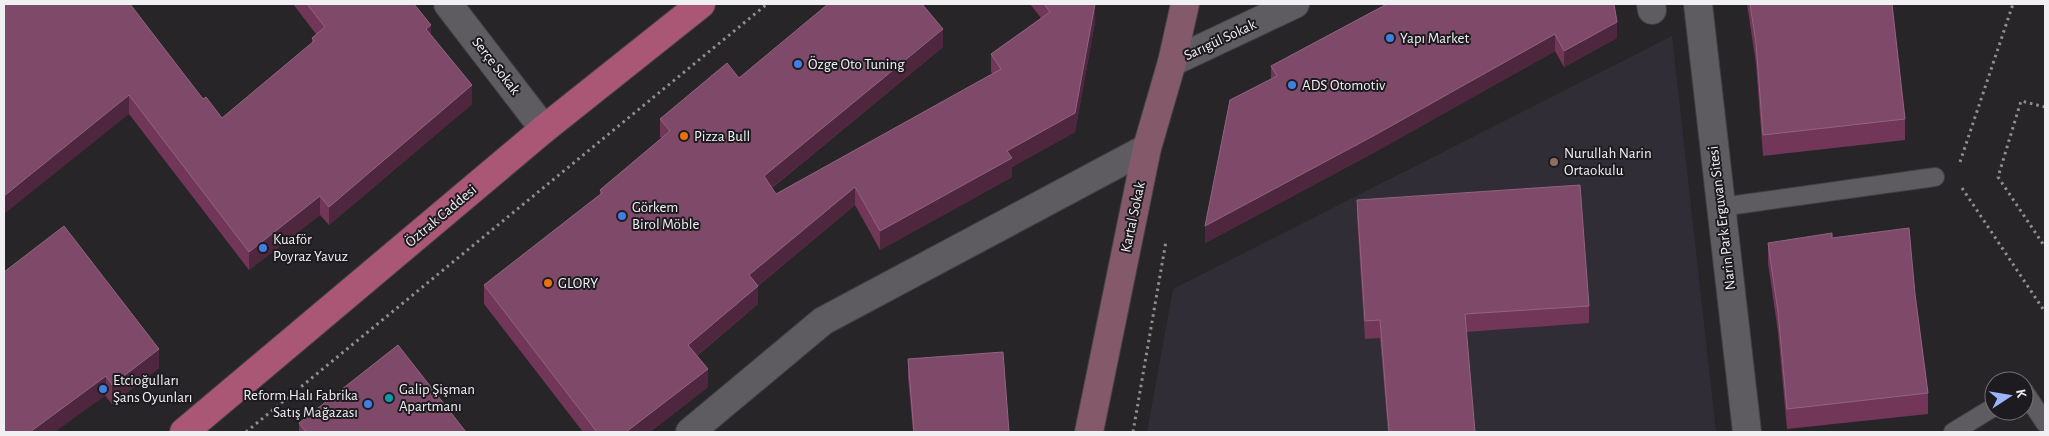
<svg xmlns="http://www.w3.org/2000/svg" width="2049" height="436" font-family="'Alegreya Sans',sans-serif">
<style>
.built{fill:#312d36}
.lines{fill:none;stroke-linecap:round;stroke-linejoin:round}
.lane-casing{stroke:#414042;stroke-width:20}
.street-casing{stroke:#414042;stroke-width:30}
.secondary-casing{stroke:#414042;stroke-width:30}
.primary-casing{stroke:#414042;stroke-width:30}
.path{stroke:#8f8e90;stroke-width:3;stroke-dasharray:2.5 4;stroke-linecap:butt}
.lane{stroke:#5e5c60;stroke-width:18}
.street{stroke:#5e5c60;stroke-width:28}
.secondary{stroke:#845a6b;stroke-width:28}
.primary{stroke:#aa5776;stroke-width:28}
.wall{fill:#723659}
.shaded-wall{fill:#4e273f}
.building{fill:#7f4a6a;stroke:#91647f}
.shop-dot{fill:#3f7fe0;stroke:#1d1b1f;stroke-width:2}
.food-dot{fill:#e8710a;stroke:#1d1b1f;stroke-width:2}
.education-dot{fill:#8d6e63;stroke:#1d1b1f;stroke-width:2}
.culture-dot{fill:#0f9aa8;stroke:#1d1b1f;stroke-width:2}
.labels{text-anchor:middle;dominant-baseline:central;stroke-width:4;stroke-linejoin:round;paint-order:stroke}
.poi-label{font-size:15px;fill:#f0eff1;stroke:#1d1b1f;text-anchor:start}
.street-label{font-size:15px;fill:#f0eff1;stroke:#1d1b1f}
</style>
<rect width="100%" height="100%" fill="#272528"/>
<path class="built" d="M1672,36L1716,432H1147L1173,289Z"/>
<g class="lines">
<defs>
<path id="lane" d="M1721,207L1935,177
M2024,391L2045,423
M1953,432L1994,407"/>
<path id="street" d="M448,4L544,129
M1651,4L1652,10
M1698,4L1747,432
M1172,62L1295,4
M690,432L823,321L1147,148"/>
<path id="secondary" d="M1089,432L1147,148L1172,62L1185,4"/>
<path id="primary" d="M184,432L544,129L701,4"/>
</defs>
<use href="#lane" class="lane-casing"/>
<use href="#street" class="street-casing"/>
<use href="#secondary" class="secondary-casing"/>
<use href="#primary" class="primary-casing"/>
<path class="path" d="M2045,107L2021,101L1998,177L2045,247
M1960,162L2013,4
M1962,188L2045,312
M246,432L767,4
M1133,432L1166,241"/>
<use href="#lane" class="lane"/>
<use href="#street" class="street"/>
<use href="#secondary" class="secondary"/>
<use href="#primary" class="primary"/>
</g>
<path class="wall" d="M4,4L203,99L222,118L312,43V38L316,34L293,4H414L431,36L472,104L329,225L320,215L249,270L129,114Z
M1030,4H1095V22L1075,132L1012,167V177L880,250L855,205L758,286V304L697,356L708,387L650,432H583L484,304V285L600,195V190L662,138L660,137V119L739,78L943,47L772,188L776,194L993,74L991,72V54L1041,18Z
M1387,4L1617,38L1564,67L1555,51L1375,152L1205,243L1271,79V66Z
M1747,4H1892L1905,119V140L1763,156L1756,64Z
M1357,200L1589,306V323L1466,332L1475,432H1388L1380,338L1365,339L1357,218Z
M1832,238L1915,294L1928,393V414L1787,429L1778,332L1768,263V243Z
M4,272L159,368L112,404Z
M908,359L1009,432H913L908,377Z
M299,423L466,432H299Z"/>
<path class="shaded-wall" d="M1095,4V22L1075,132L1012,167V177L880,250V231L1007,151Z
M1617,22V38L1564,67V51Z
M431,25V44L426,29Z
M943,29V47L764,194V176Z
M1555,34V51L1375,152L1205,243V226Z
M472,85V104L329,225V207Z
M129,95V114L4,214V196Z
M855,187V205L749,293V275Z
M320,196V215L249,270V252Z
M758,286V304L688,363V345Z
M159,349V368L112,404V385Z
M708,369V387L650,432H626Z
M106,376V395L55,432H30Z"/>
<path class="building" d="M4,4H130L203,99L206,97L222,118L314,41L312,38L325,27L307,4H414L431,25L426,29L472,85L329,207L320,196L249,252L129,95L4,196Z
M828,4H922L943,29L764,176L776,194L1001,69L991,54L1050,12L1044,4H1095L1075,113L1007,151L1012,158L880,231L855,187L749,275L758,286L688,345L708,369L626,432H597L484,285L602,193L600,190L670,131L660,119L727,63L739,78Z
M1387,4H1614L1617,22L1564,51L1555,34L1375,135L1205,226L1230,100L1277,76L1271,66Z
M1750,4H1892L1905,119L1763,135L1756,43Z
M1580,185L1589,306L1465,314L1475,432H1389L1380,320L1365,321L1357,200Z
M64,226L159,349L112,385L106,376L30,432H4V272Z
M1909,228L1915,294L1928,393L1787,409L1778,312L1768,243L1832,233V238Z
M398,345L466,432H306L299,423Z
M1003,352L1009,432H914L908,359Z"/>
<g class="shop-dot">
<circle cx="1390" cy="38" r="5"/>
<circle cx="798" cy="64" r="5"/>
<circle cx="1292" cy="85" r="5"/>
<circle cx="622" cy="216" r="5"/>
<circle cx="263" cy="248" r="5"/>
<circle cx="103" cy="389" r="5"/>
<circle cx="368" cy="404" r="5"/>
</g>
<g class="food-dot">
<circle cx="684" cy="136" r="5"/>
<circle cx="548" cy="283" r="5"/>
</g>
<circle class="education-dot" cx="1554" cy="162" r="5"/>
<circle class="culture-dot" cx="389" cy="398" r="5"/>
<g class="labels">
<g class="poi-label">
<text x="1400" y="38">Yapı Market</text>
<text x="808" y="64">Özge Oto Tuning</text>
<text x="1302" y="85">ADS Otomotiv</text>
<text x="694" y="136">Pizza Bull</text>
<text x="1564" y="153">Nurullah Narin<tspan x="1564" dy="17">Ortaokulu</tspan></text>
<text x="632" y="207">Görkem<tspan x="632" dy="17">Birol Möble</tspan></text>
<text x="273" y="239">Kuaför<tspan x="273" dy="17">Poyraz Yavuz</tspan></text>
<text x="558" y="283">GLORY</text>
<text x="113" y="380">Etcioğulları<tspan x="113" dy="17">Şans Oyunları</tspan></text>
<text x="399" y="389">Galip Şişman<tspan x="399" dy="17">Apartmanı</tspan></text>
<text x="358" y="395" text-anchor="end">Reform Halı Fabrika<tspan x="358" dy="17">Satış Mağazası</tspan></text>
</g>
<g class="street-label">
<text transform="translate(1220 40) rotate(-25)">Sarıgül Sokak</text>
<text transform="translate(496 66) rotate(52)">Serçe Sokak</text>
<text transform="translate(441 216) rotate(-40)">Öztrak Caddesi</text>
<text transform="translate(1133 217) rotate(-78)">Kartal Sokak</text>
<text transform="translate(1722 218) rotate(-97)">Narin Park Erguvan Sitesi</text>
</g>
</g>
<rect width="2049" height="436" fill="none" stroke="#f0eff1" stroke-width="10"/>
<g transform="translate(2009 396) rotate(78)"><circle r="24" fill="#1d1b1f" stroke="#717073"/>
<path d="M0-4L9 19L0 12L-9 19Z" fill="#9db4fd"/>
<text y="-8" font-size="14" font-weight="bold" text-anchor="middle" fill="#f0eff1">K</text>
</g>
</svg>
